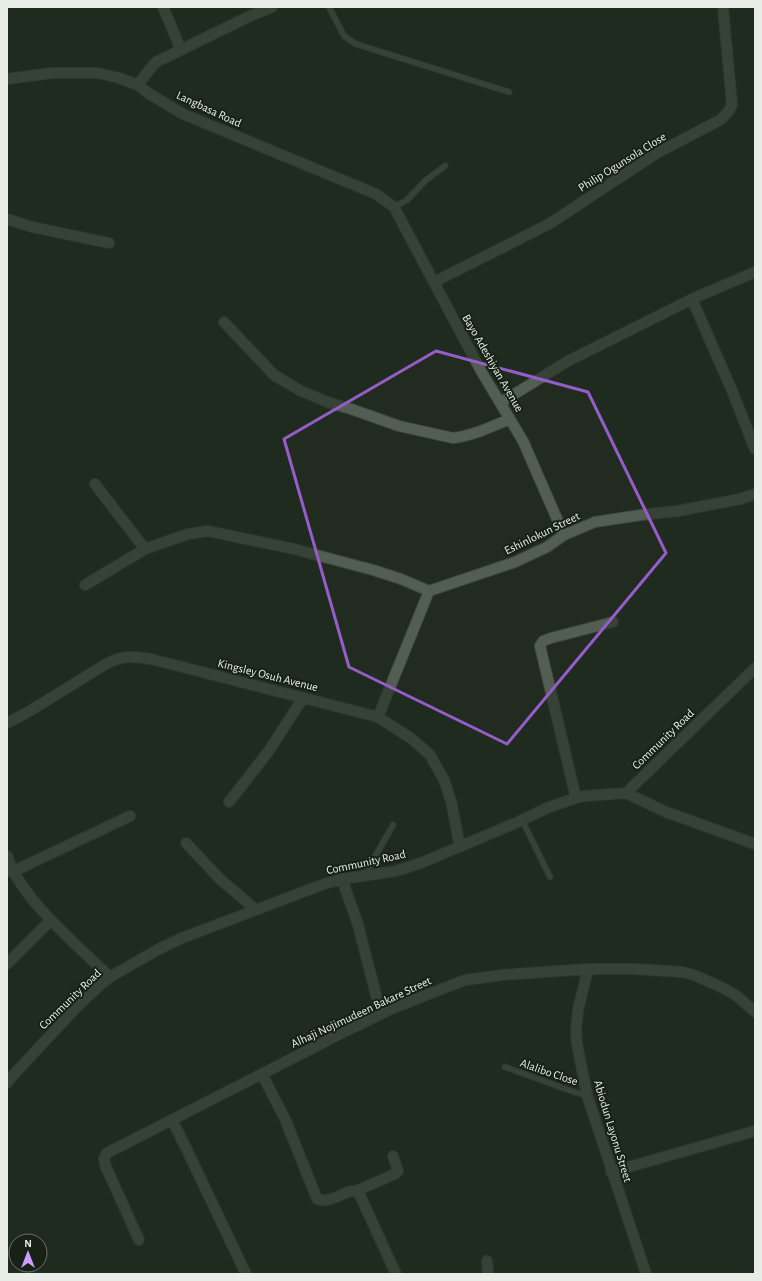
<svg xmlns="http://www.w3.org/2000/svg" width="762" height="1281" font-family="'Alegreya Sans',sans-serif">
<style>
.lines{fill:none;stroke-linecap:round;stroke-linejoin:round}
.service-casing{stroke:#3f483e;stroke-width:7}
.minor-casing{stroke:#3f483e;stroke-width:12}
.service{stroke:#535e52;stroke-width:5}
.minor{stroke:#535e52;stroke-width:10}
.marked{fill:none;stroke:#965cc9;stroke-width:3;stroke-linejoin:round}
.labels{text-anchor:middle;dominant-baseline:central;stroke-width:4;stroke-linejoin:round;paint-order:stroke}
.street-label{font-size:12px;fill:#e8eee7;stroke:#172116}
</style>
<rect width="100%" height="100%" fill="#212b1f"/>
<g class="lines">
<defs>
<path id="service" d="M329,7L344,36L356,44L509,92
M394,207L407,200L426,180L445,166
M522,820L550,877
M364,876L393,825
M505,1067L577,1093L587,1095"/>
<path id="minor" d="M163,7L181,50
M7,79L51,73H98L119,78L138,85L148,93L183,114L376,194L394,207L481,371L523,441L564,535
M138,85L149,70L156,62L250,16L272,7
M7,219L32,227L109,243
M434,282L549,224L657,153L720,120L728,112L732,105L723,7
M692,299L733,393L755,449
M224,322L274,375L301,391L330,403L351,409L399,426L453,438C473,436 492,426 510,419
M500,403L568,361L692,299L755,272
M95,484L145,549
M85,585L145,549L188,534L208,531L294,549L373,570L401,579L429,591
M378,717L429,591L515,562L547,547L564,535L595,522L641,515L678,511L740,499L755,494
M7,723L28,712L106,664C123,655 132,656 151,659L378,717L412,739L430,755L444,780L451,801L460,847
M626,793L666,812L755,844
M576,798L540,646L543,641L551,638L613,622
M229,802L268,752L303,698
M186,843L220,879L256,910
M7,856C19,897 79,947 110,977
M12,872L130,816
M342,879L358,925L381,1014
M7,964L51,920
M588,969L578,1010L576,1031L577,1044L587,1095L646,1274
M262,1074L285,1119L317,1199C334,1205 348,1185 359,1193L396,1274
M7,1083L16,1072L74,1010L99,986L110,977L159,949L182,938L324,884L342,879L396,871L421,863L518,822L547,808L576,798L585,796L626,793L755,668
M172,1120L188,1152L246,1274
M611,1172L755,1131
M356,1191L395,1174L398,1171L393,1156
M139,1240L106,1167L104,1159L107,1153L338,1035L391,1009L465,980L502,975L588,969H635L682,972L694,975L723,988L737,996L755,1012
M487,1261L488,1274"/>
</defs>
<use href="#service" class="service-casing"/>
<use href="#minor" class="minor-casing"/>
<use href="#service" class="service"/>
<use href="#minor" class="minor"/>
</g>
<path d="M0 0H762V1281H0ZM436,351L588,392L666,553L507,744L349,667L284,439Z" fill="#212b1f" fill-opacity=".55" fill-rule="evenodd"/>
<path class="marked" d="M436,351L588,392L666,553L507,744L349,667L284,439Z"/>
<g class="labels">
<g class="street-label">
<text transform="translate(209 109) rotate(25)">Langbasa Road</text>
<text transform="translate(622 162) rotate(-32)">Philip Ogunsola Close</text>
<text transform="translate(493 363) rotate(60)">Bayo Adeshiyan Avenue</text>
<text transform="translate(542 533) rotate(-26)">Eshinlokun Street</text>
<text transform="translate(268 675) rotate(14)">Kingsley Osuh Avenue</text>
<text transform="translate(663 739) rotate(-44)">Community Road</text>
<text transform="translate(366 862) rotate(-12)">Community Road</text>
<text transform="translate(70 999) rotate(-44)">Community Road</text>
<text transform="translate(361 1012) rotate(-25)">Alhaji Nojimudeen Bakare Street</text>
<text transform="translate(549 1072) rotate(19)">Alalibo Close</text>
<text transform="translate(613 1131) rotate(73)">Abiodun Layonu Street</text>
</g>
</g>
<rect width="762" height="1281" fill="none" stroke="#e8eee7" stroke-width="16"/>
<g transform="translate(28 1253)"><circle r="19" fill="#172116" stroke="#6b736a"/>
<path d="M0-3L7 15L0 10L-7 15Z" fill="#d09dff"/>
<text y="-6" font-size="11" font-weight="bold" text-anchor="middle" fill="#e8eee7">N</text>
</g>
</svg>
